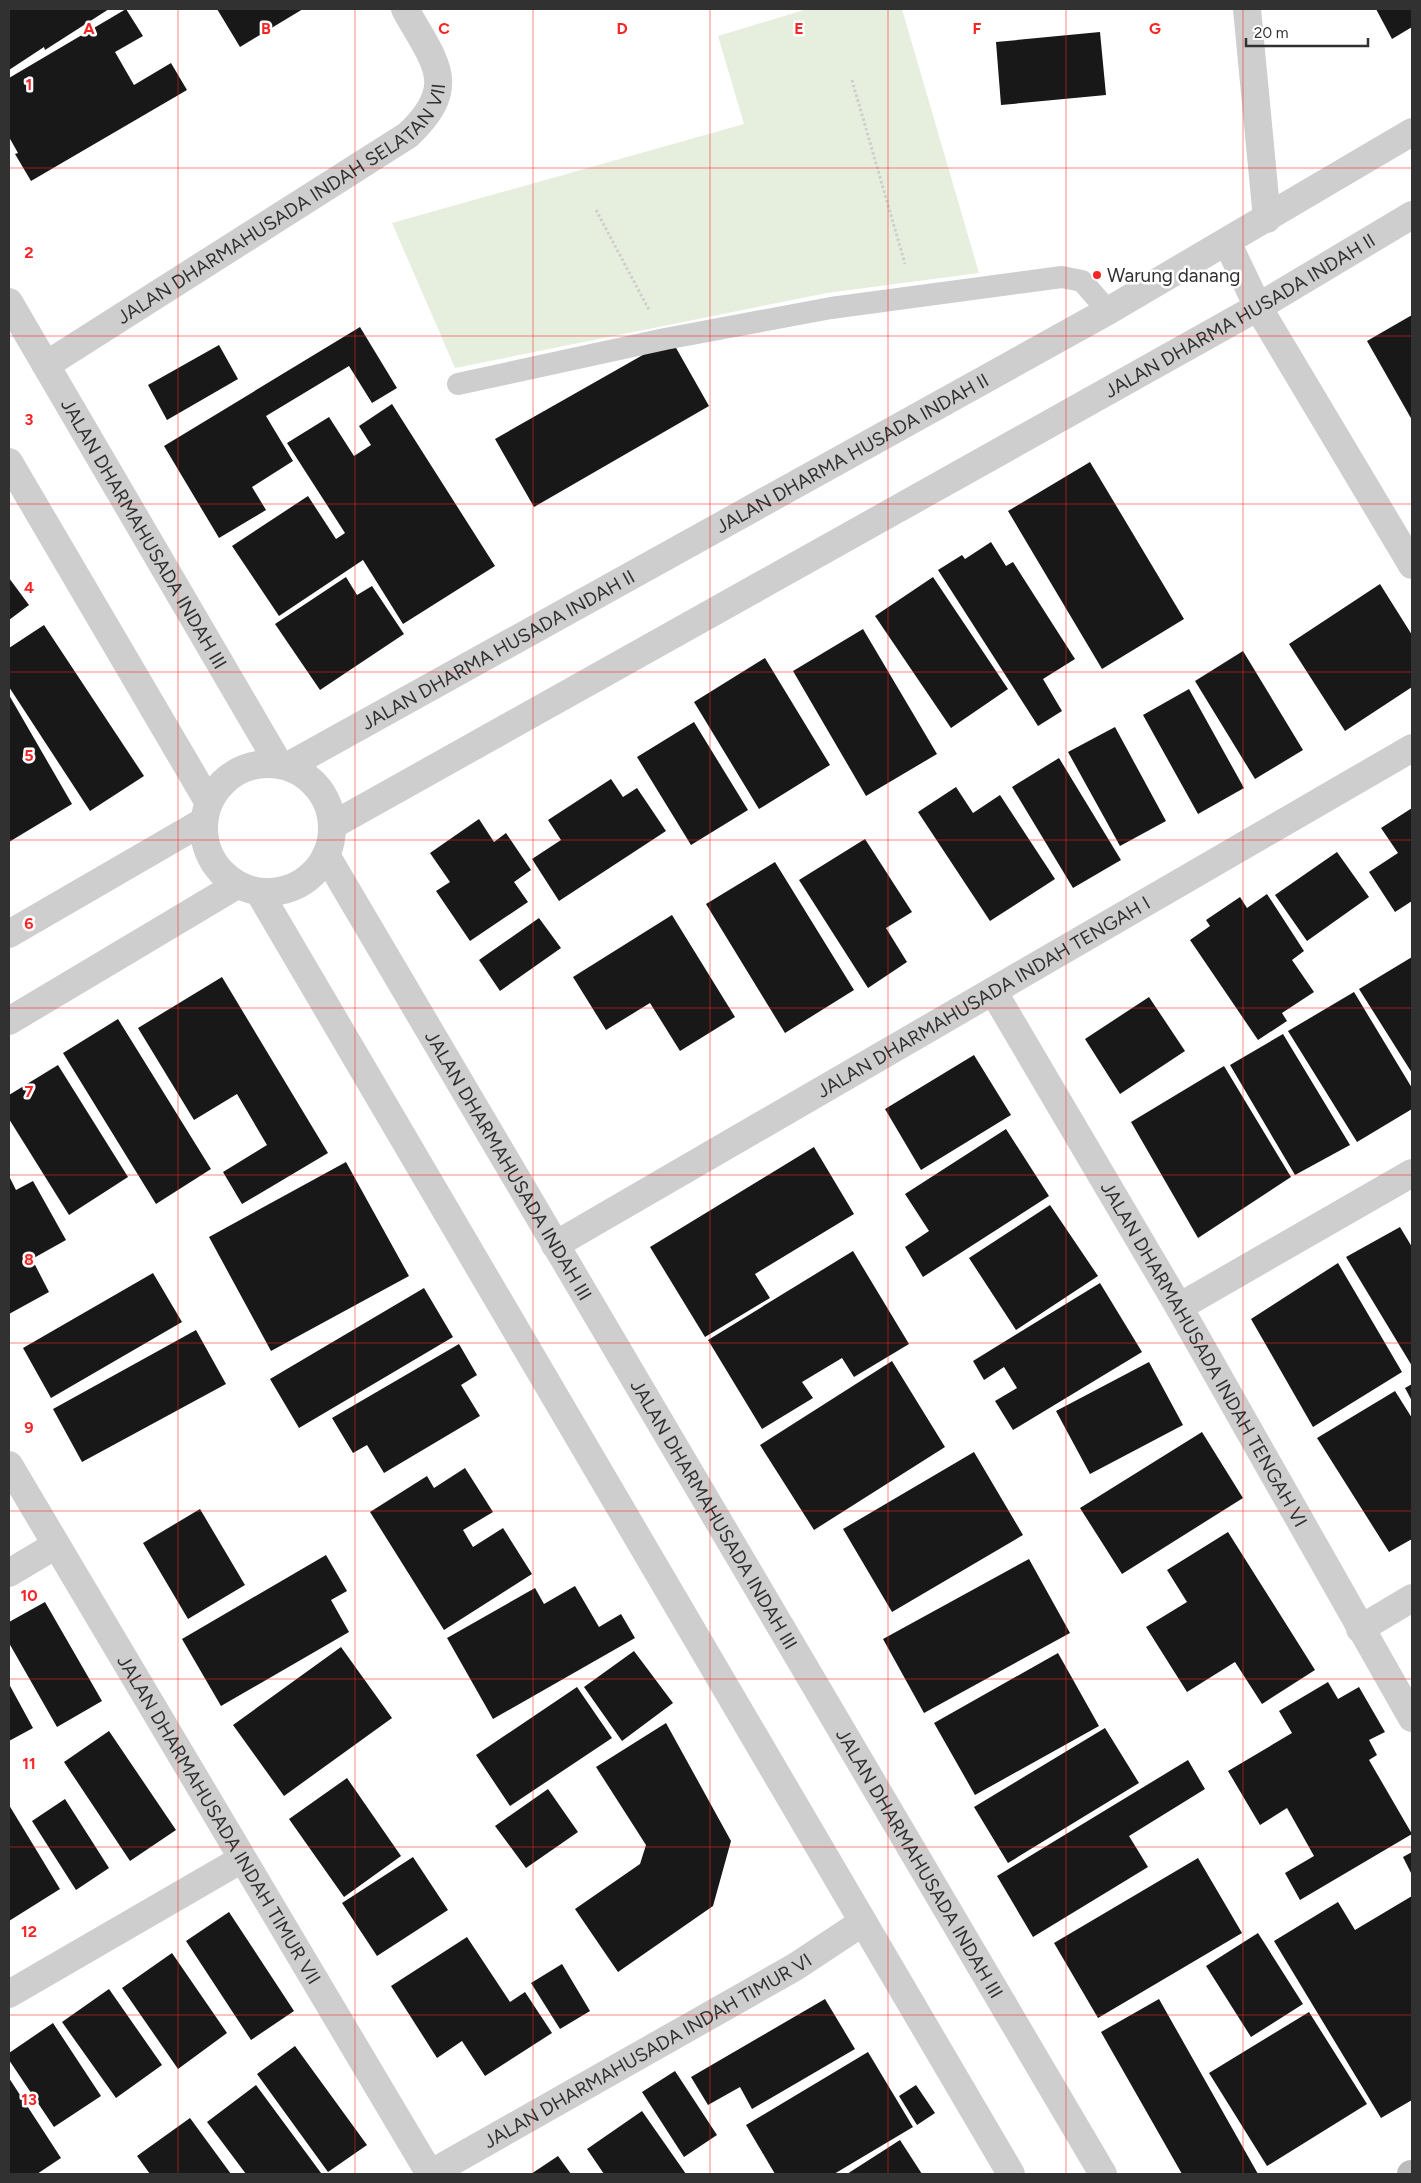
<svg xmlns="http://www.w3.org/2000/svg" width="1421" height="2183" font-family="Figtree,sans-serif">
<style>
.green{fill:#e6efde}
.building{fill:#181818}
.lines{fill:none;stroke-linecap:round;stroke-linejoin:round}
.path{stroke:#cecece;stroke-width:3;stroke-dasharray:2.5 2.5;stroke-linecap:butt}
.service{stroke:#cecece;stroke-width:22}
.minor{stroke:#cecece;stroke-width:28}
.secondary{stroke:#bbb;stroke-width:28}
.grid{fill:none;stroke:#f62526;stroke-width:1;stroke-opacity:0.55}
.poi-dot{fill:#f62526;stroke:#fff;stroke-width:2}
.labels{text-anchor:middle;dominant-baseline:central;stroke-width:5;stroke-linejoin:round;paint-order:stroke}
.street-label{font-size:19px;fill:#313131;stroke:#fff}
.poi-label{font-size:19px;fill:#313131;stroke:#fff;text-anchor:start}
.grid-label{font-size:16px;text-anchor:middle;font-weight:bold;fill:#f62526;stroke:#fff;stroke-width:5;stroke-linejoin:round;paint-order:stroke}
</style>
<rect width="100%" height="100%" fill="#fff"/>
<path class="green" d="M807,9H902L979,273L827,293L455,368L392,223L744,124L718,36Z"/>
<path class="building" d="M9,9H109L45,50L44,47L9,70Z
M126,9L143,36L115,52L134,85L171,63L187,90L31,181L15,154L18,153L9,137V78Z
M217,9H303L240,47Z
M1376,9H1412V27L1392,39Z
M1100,32L1106,95L1001,105L996,42Z
M1412,315V420L1367,341Z
M360,327L397,388L372,403L349,366L266,416L293,461L252,487L266,510L219,538L164,446Z
M671,339L709,406L534,507L495,439Z
M219,345L238,379L167,420L148,385Z
M392,404L495,566L403,624L363,560L279,616L232,546L308,496L336,539L345,533L287,443L329,417L354,456L371,445L359,426Z
M1090,462L1184,619L1102,669L1008,511Z
M991,542L1006,566L1013,562L1075,659L1043,679L1062,711L1038,726L938,570L962,555L965,559Z
M346,577L357,595L372,586L404,634L320,690L275,624Z
M933,577L1008,689L951,728L875,616Z
M9,578L29,605L9,620Z
M1380,584L1412,635V687L1345,731L1289,644Z
M44,625L144,776L90,811L9,687V648Z
M863,629L937,754L866,796L793,671Z
M1243,651L1303,750L1255,779L1195,681Z
M765,658L830,765L759,809L694,702Z
M1189,689L1244,788L1198,814L1143,715Z
M9,695L72,804L9,842Z
M694,722L748,810L691,845L637,757Z
M1115,727L1166,821L1120,846L1068,752Z
M1059,758L1121,860L1073,888L1012,787Z
M611,779L623,797L637,788L666,831L559,901L532,859L561,840L548,820Z
M956,787L973,813L1000,795L1055,879L990,921L918,812Z
M1412,808V901L1395,912L1369,872L1398,853L1381,828Z
M479,819L494,842L506,833L531,870L514,882L528,902L470,941L436,891L450,882L430,853Z
M865,839L912,912L886,928L907,962L868,988L799,880Z
M1337,852L1369,897L1307,941L1275,895Z
M775,862L854,990L785,1033L706,904Z
M1267,894L1304,951L1292,960L1314,992L1282,1013L1287,1021L1258,1040L1190,940L1210,926L1206,920L1240,897L1247,908Z
M672,915L735,1017L680,1051L650,1003L606,1030L573,977Z
M539,918L561,948L500,991L479,960Z
M1412,957V1073L1359,989Z
M222,977L328,1153L242,1204L223,1172L267,1145L237,1094L194,1120L138,1028Z
M1354,992L1412,1088V1109L1357,1142L1288,1031Z
M1149,997L1185,1051L1120,1094L1085,1039Z
M118,1019L211,1169L156,1204L63,1053Z
M1283,1034L1350,1145L1295,1175L1230,1065Z
M974,1055L1011,1115L921,1170L885,1109Z
M58,1065L128,1177L69,1215L9,1119V1095Z
M1224,1066L1291,1177L1198,1238L1131,1122Z
M1006,1129L1049,1196L923,1277L905,1247L929,1231L905,1194Z
M814,1147L854,1214L755,1274L770,1298L705,1337L650,1247Z
M346,1162L409,1276L271,1351L209,1237Z
M9,1176L16,1190L33,1181L66,1240L32,1259L49,1292L9,1314Z
M1050,1205L1098,1276L1016,1330L969,1258Z
M1400,1227L1412,1247V1366L1346,1257Z
M853,1251L909,1344L854,1377L842,1358L802,1382L813,1398L762,1429L708,1340Z
M1338,1263L1402,1372L1313,1427L1251,1319Z
M153,1273L182,1322L51,1398L23,1348Z
M1100,1283L1142,1352L1013,1430L995,1401L1017,1388L1004,1367L984,1380L973,1361Z
M424,1288L453,1337L299,1428L270,1379Z
M196,1330L226,1384L82,1462L53,1409Z
M459,1344L477,1375L461,1385L480,1416L384,1473L367,1445L353,1453L332,1418Z
M892,1361L945,1447L814,1530L760,1445Z
M1149,1362L1183,1425L1090,1474L1056,1411Z
M1412,1384V1401L1405,1388Z
M1395,1391L1412,1418V1539L1389,1552L1317,1438Z
M1202,1432L1243,1498L1122,1574L1080,1508Z
M974,1452L1023,1535L892,1612L843,1529Z
M465,1468L493,1512L463,1530L473,1547L503,1528L532,1574L444,1630L370,1512L427,1476L434,1488Z
M200,1509L245,1585L188,1619L143,1543Z
M1228,1532L1315,1670L1262,1704L1235,1662L1187,1692L1146,1627L1187,1602L1167,1570Z
M326,1555L347,1591L331,1600L349,1632L221,1706L182,1639Z
M1029,1559L1070,1633L924,1713L883,1639Z
M575,1586L599,1627L621,1614L635,1638L493,1719L447,1638L535,1588L544,1604Z
M45,1602L102,1701L57,1727L9,1643V1622Z
M341,1647L392,1718L284,1796L233,1725Z
M634,1651L673,1703L622,1741L584,1687Z
M1058,1653L1099,1726L975,1795L934,1723Z
M1328,1682L1338,1699L1359,1687L1385,1732L1369,1740L1377,1755L1369,1760L1412,1834L1300,1900L1285,1873L1314,1856L1287,1808L1260,1825L1228,1771L1292,1733L1279,1711Z
M9,1684L33,1728L9,1741Z
M577,1687L612,1738L510,1806L476,1755Z
M666,1723L731,1841L713,1906L618,1972L575,1909L640,1864L646,1845L596,1767Z
M1105,1728L1139,1783L1008,1863L974,1807Z
M109,1731L176,1830L130,1861L64,1762Z
M1188,1760L1205,1789L1129,1836L1148,1867L1033,1937L997,1876Z
M347,1778L401,1856L344,1897L289,1819Z
M548,1789L578,1832L526,1868L495,1826Z
M65,1799L109,1868L76,1890L32,1821Z
M9,1805L60,1889L9,1921Z
M1412,1852V1875L1403,1857Z
M413,1857L448,1910L377,1956L342,1903Z
M1198,1858L1242,1933L1098,2018L1054,1943Z
M1412,1896V2100L1381,2118L1274,1941L1338,1902L1355,1930Z
M229,1912L294,2011L251,2040L186,1941Z
M1258,1933L1303,2004L1251,2037L1206,1966Z
M467,1937L510,2002L525,1992L552,2033L485,2076L462,2041L437,2058L391,1986Z
M172,1953L227,2033L178,2069L122,1988Z
M562,1964L590,2011L560,2029L531,1983Z
M109,1989L162,2065L116,2098L62,2022Z
M825,1999L855,2049L752,2109L740,2087L708,2105L691,2077Z
M1159,1999L1258,2174H1182L1101,2032Z
M1309,2012L1367,2104L1267,2166L1209,2073Z
M53,2023L101,2096L54,2127L9,2060V2053Z
M295,2046L367,2145L328,2172L257,2074Z
M868,2052L913,2127L834,2174H775L746,2125Z
M675,2071L717,2135L684,2157L642,2092Z
M9,2078L61,2158L37,2174H9Z
M256,2085L321,2173L319,2174H246L207,2122Z
M916,2085L935,2113L917,2125L899,2096Z
M642,2111L686,2174H604L587,2149Z
M190,2118L231,2174H150L137,2156Z
M900,2140L922,2174H847Z
M558,2156L571,2174H531Z"/>
<g class="lines">
<path class="path" d="M852,80L905,264
M596,210L649,310"/>
<path class="service" d="M458,384L665,339L831,308L1062,277L1082,281L1108,311"/>
<g class="minor">
<path d="M1247,9L1267,219"/>
<path d="M1227,242L1258,307L1412,565"/>
<path id="s1" d="M9,302L279,764"/>
<path id="s2" d="M46,365L408,135C461,85 434,62 405,9"/>
<path d="M9,462L209,803"/>
<circle cx="268" cy="828" r="64"/>
<path id="s3" d="M288,766L1108,311L1412,132"/>
<path id="s4" d="M333,825L1258,307L1412,215"/>
<path id="s5" d="M326,855L1103,2174"/>
<path d="M259,892L1011,2174"/>
<path d="M9,934L204,821"/>
<path id="s6" d="M993,991L1179,1307L1412,1718"/>
<path d="M9,1021L237,885"/>
<path id="s7" d="M555,1245L1412,748"/>
<path d="M1179,1307L1412,1173"/>
<path id="s8" d="M9,1465L430,2174"/>
<path d="M9,1573L56,1545"/>
<path d="M1360,1629L1412,1598"/>
<path d="M9,1994L242,1859"/>
<path id="s9" d="M430,2174L795,1967L863,1922"/>
</g>
<path class="secondary" d="M1411,2174H1412"/>
</g>
<path class="grid" d="M178,9V2174M355,9V2174M533,9V2174M710,9V2174M888,9V2174M1066,9V2174M1243,9V2174M9,168H1412M9,336H1412M9,504H1412M9,672H1412M9,840H1412M9,1008H1412M9,1175H1412M9,1343H1412M9,1511H1412M9,1679H1412M9,1847H1412M9,2015H1412"/>
<circle class="poi-dot" cx="1097" cy="275" r="5"/>
<g class="labels">
<g class="street-label">
<text stroke="none"><textPath href="#s2" startOffset="288">JALAN DHARMAHUSADA INDAH SELATAN VII</textPath></text>
<text stroke="none"><textPath href="#s4" startOffset="1040">JALAN DHARMA HUSADA INDAH II</textPath></text>
<text stroke="none"><textPath href="#s3" startOffset="645">JALAN DHARMA HUSADA INDAH II</textPath></text>
<text stroke="none"><textPath href="#s1" startOffset="268">JALAN DHARMAHUSADA INDAH III</textPath></text>
<text stroke="none"><textPath href="#s3" startOffset="240">JALAN DHARMA HUSADA INDAH II</textPath></text>
<text stroke="none"><textPath href="#s7" startOffset="495">JALAN DHARMAHUSADA INDAH TENGAH I</textPath></text>
<text stroke="none"><textPath href="#s5" startOffset="360">JALAN DHARMAHUSADA INDAH III</textPath></text>
<text stroke="none"><textPath href="#s6" startOffset="420">JALAN DHARMAHUSADA INDAH TENGAH VI</textPath></text>
<text stroke="none"><textPath href="#s5" startOffset="765">JALAN DHARMAHUSADA INDAH III</textPath></text>
<text stroke="none"><textPath href="#s8" startOffset="412">JALAN DHARMAHUSADA INDAH TIMUR VII</textPath></text>
<text stroke="none"><textPath href="#s5" startOffset="1170">JALAN DHARMAHUSADA INDAH III</textPath></text>
<text stroke="none"><textPath href="#s9" startOffset="250">JALAN DHARMAHUSADA INDAH TIMUR VI</textPath></text>
</g>
<g class="poi-label">
<text x="1107" y="275">Warung danang</text>
</g>
</g>
<g class="grid-label">
<text x="89" y="34">A</text>
<text x="266" y="34">B</text>
<text x="444" y="34">C</text>
<text x="622" y="34">D</text>
<text x="799" y="34">E</text>
<text x="977" y="34">F</text>
<text x="1155" y="34">G</text>
<text x="29" y="90">1</text>
<text x="29" y="258">2</text>
<text x="29" y="425">3</text>
<text x="29" y="593">4</text>
<text x="29" y="761">5</text>
<text x="29" y="929">6</text>
<text x="29" y="1097">7</text>
<text x="29" y="1265">8</text>
<text x="29" y="1433">9</text>
<text x="29" y="1601">10</text>
<text x="29" y="1769">11</text>
<text x="29" y="1937">12</text>
<text x="29" y="2105">13</text>
</g>
<rect width="1421" height="2183" fill="none" stroke="#313131" stroke-width="20"/>
<path d="M1246 38v8h122v-8" fill="none" stroke="#313131" stroke-width="2.5"/>
<text x="1254" y="38" font-size="15" fill="#313131" stroke="#ffffff" stroke-width="4" paint-order="stroke">20 m</text>
</svg>
